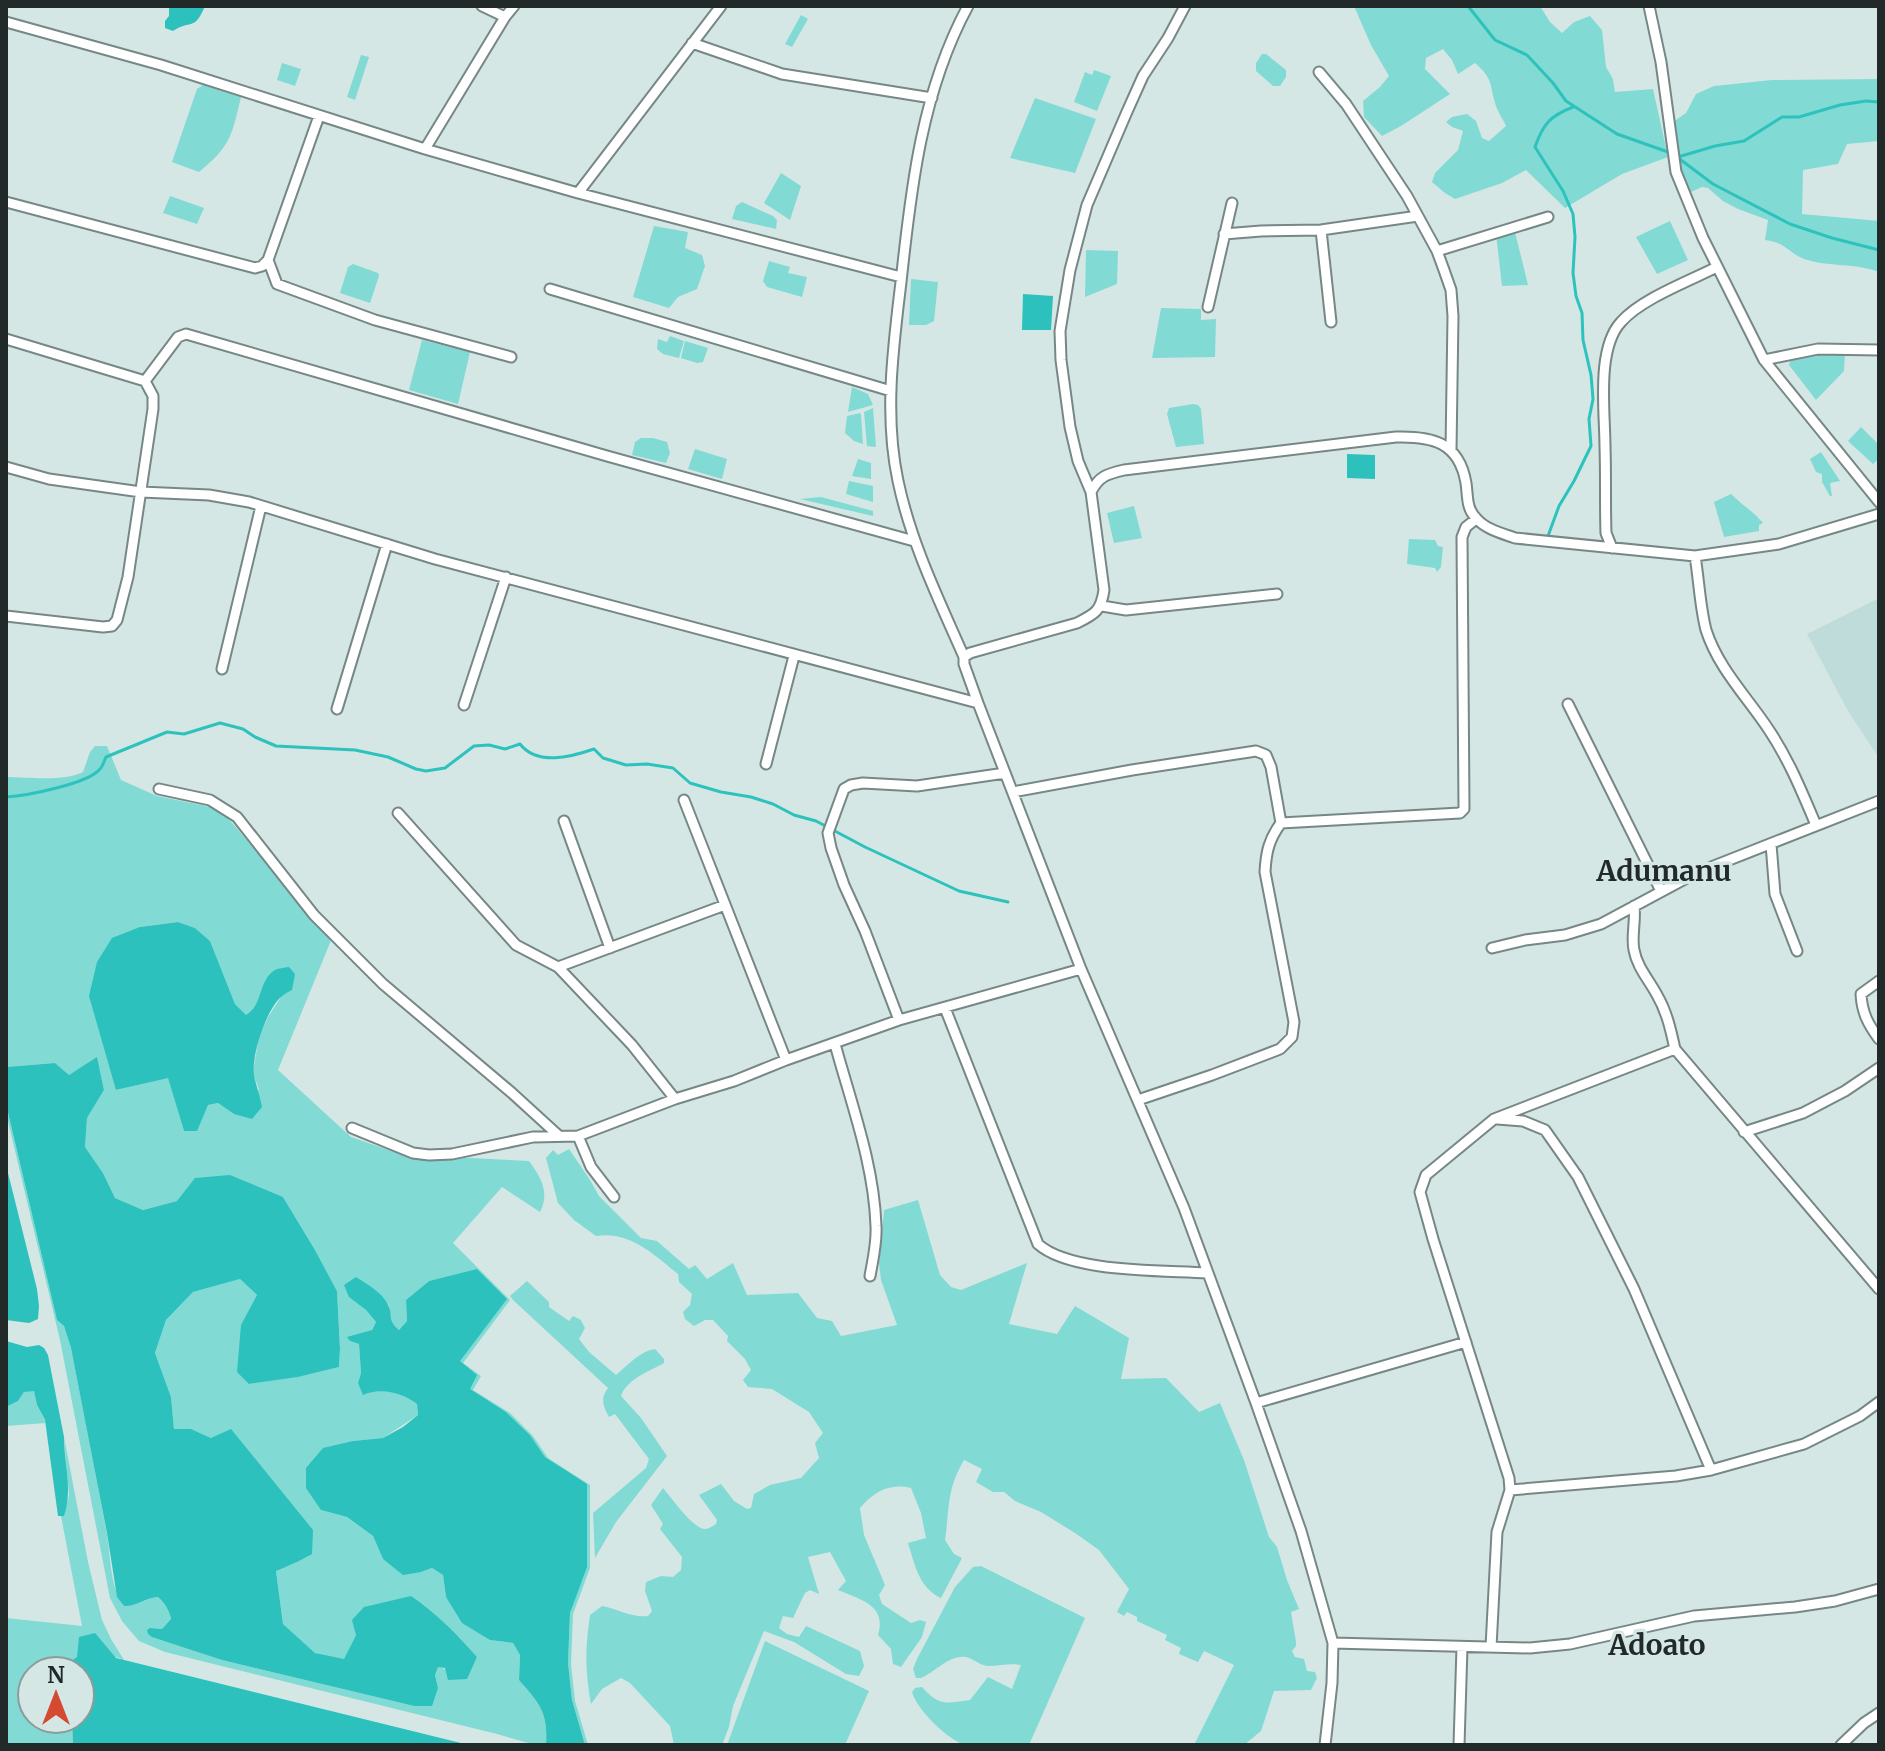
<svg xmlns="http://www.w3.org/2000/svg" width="1885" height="1751" font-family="Merriweather,serif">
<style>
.built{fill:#c0dcda}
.green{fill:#82dad5;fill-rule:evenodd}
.forest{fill:#2cc1bc}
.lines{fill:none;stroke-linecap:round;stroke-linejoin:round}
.stream{stroke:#2ec2bd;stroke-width:3}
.minor-casing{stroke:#768786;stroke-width:13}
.minor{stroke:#fff;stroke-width:9}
.labels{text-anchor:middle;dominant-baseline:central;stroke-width:7;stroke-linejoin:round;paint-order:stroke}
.district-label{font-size:28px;font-weight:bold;fill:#222929;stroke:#d4e7e5}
</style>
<rect width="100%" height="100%" fill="#d4e7e5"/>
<path class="built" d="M1879,598V758L1848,711L1807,634Z"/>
<path class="green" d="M1354,6H1540L1550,22L1562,33L1574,22L1590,16L1602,30L1606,67L1613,79L1615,92L1653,89L1668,157L1622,174L1565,208L1526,170L1502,183L1455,199L1445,193L1432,182L1435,173L1458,150L1463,131L1452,127L1446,122L1452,117L1467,114L1476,121L1482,138L1489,141L1506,126C1503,119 1497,111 1495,103C1489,82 1493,79 1475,63L1458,74L1452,60L1443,49L1426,58L1425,69L1450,94L1401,126L1382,136L1364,117L1363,101L1380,87L1389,76L1371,45Z
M801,15L808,19L792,47L785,44Z
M1262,54H1266L1286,70V77L1280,86H1273L1256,71V63Z
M361,55L369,57L355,100L347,97Z
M282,63L301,69L295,86L277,80Z
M1094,70L1111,76L1097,111L1074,102L1085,72L1092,75Z
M1879,79V141L1847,144L1838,164L1803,170L1802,214L1879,221V272C1856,263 1828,267 1804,259C1787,252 1787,243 1765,240L1768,220L1738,209L1723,201L1708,188L1702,187L1691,192L1680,175L1673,122L1686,113L1696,94L1714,86L1772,80Z
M203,85L241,97C232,135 231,146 199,172L172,162L197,89Z
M1035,98L1096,119L1075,173L1010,158Z
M781,173L801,186L790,220L764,203Z
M170,196L204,208L197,224L163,213Z
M742,202L773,216L777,220L776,229L732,219L736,206Z
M1670,221L1688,260L1657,274L1636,237Z
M654,226L688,232L685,248L702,255L705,266L697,289L678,297L669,308L633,297Z
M1515,232L1528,285L1502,286L1496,234Z
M1086,250L1118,251L1117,284L1085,297Z
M769,261L790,267L788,273L807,277L802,297L767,287L763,281Z
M353,264L378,273L379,276L370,303L340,293L348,267Z
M911,279L938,282L934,321L926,325H909Z
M1161,308L1201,309V320L1216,319L1215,357L1152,358Z
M670,336L684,341L679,358L663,354L657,349L658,339L667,342Z
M422,340L470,352L458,404L409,390Z
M685,341L708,348L703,362L697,363L681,358Z
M1831,352H1845L1844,371L1816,400L1789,365L1791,359Z
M852,387L868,394L873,405L848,412Z
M1193,404L1198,405L1201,409L1204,444L1176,447L1167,414L1169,408Z
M873,408L876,447L867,446L864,412Z
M860,413L861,415L863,444L854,441L845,433L847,416Z
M1861,427L1879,445V459L1873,464L1848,441Z
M641,438H653L667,442L670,453L666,463L632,455L635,442Z
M695,449L727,459L722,479L688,469Z
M1821,452L1840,481L1830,483L1832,496H1830L1822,482V474L1816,472L1810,459Z
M858,459L871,463V479L852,476Z
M849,481L873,486V502L846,494Z
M1731,494C1742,505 1754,512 1763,523L1759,525V531L1724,537L1714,502Z
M821,497L873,511V516L800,499Z
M1134,506L1142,538L1114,543L1107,513Z
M1409,539L1435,540L1438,546L1443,547L1441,567L1437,572L1435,568L1407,564Z
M95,746H107L121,780L157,796L220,809L332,938L278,1070L351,1137L400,1154L422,1159L452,1157L529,1161C541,1177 550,1193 540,1212L502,1187L453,1243L510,1300L463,1363L481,1376L473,1390L510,1413L533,1436L548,1458L590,1485V1568L573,1614L571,1664L575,1701L588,1745H585L572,1700L568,1663L570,1613L577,1592L587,1485L545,1457L530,1435L506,1412L469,1389L460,1362L477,1270L429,1281L406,1300L407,1321L399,1330L391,1322L389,1305L350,1297L366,1310L376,1322L372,1330L357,1335L350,1341L359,1344L361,1373L358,1383L364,1394C381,1387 403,1393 417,1404L418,1415L383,1438L353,1441L321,1510L347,1517L373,1536L383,1559L421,1572L432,1568L443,1575L446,1597L490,1640L513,1643L520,1655L519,1680C540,1704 548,1712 546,1745H535L497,1734L165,1652L139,1641L122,1621L110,1598L60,1340L6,1113V1104L57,1320L64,1326L71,1348C83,1408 95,1469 106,1529C111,1554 109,1586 124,1606C136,1607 144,1598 158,1597L169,1610L171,1619L162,1629L150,1628L188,1648L222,1660L414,1706L438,1688L435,1675L438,1666L466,1679L477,1657C457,1634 436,1613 410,1596L356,1635L344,1660L315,1653L283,1624L276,1570L297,1562L211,1438L191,1429H174L171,1397L155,1353L166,1320L193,1292L240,1279L257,1295L249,1384L297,1377L339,1367L340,1349L337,1291L315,1250L283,1197L177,1201L143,1210L115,1198L103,1173L85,1147L87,1118L104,1090L97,1058L69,1075L55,1063L6,1067V777C28,777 63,782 83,772L90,752ZM178,922L195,928L210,941L235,1004L246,1016L254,1011L266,979L281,997L268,1017L259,1036L253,1072L259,1090L234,1114L218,1103L208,1105L203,1115L184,1131L168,1077L117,1090L140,927Z
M569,1149L590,1180L599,1196L641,1238L657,1241L689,1269L695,1265L707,1279L733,1263L747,1295L798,1293L817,1318L832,1321L841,1336L897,1325L881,1280L879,1263L884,1210L918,1200L940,1275L951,1287L961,1290L1027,1263L1009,1324L1057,1334L1075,1306L1129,1338L1121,1379L1166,1378L1199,1412L1220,1403L1244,1460L1269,1537L1277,1547L1287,1580L1299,1609L1291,1612L1296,1642V1646L1292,1651L1295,1657L1304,1659L1307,1671L1315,1672L1317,1678L1311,1690L1274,1691L1261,1731L1244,1745H1194L1234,1665L1204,1651L1198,1662L1179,1654L1181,1648L1165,1640L1167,1635L1137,1621V1617L1127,1612L1124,1616L1117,1612L1129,1589L1099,1550L1075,1533L1041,1512L1015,1501L1004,1492H993L976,1482L982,1469L964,1460C946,1491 950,1507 945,1540L954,1554L962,1558L941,1598C919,1588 915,1565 908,1543L926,1538L921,1513L911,1488C889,1483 874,1492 860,1508L864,1535L885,1585L879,1595L882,1604L911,1623L920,1620L926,1622L922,1637L901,1667L893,1664L891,1649L878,1635C887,1605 861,1600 838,1590L846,1581L830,1552L808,1557L819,1594L810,1590L805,1593L793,1618L783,1616L779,1628L787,1634L799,1637L806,1626L860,1651L864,1666L859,1676L846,1674L794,1642L764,1631L733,1706L729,1727L722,1745H674L670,1726L630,1683L621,1678L602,1689L591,1704C585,1669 585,1650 590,1615L602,1606C619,1609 631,1618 648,1616L652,1611L645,1591L646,1582L661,1576L673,1577L681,1570L682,1557L660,1529L663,1524L651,1505L663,1488C671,1497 693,1529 705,1529C708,1529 713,1526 716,1524L717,1520L699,1495L721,1484L734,1501L747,1509L751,1508L754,1494L770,1485L801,1478L819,1458L815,1443L823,1433L809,1412L772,1389L748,1387L743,1380L751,1370L745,1359L727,1341L728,1336L713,1320H705L694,1326L685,1319L683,1312L690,1305L692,1294L679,1282L678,1274C653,1254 630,1231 596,1236L574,1220L558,1203L546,1158L553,1150L558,1155Z
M527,1281L549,1302V1307L569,1321L573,1316L581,1320L585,1328L579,1339L589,1352L616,1375C628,1365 640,1351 655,1349L664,1359V1363C648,1372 627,1379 621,1396L641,1418L667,1456L616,1522L595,1558L593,1513L646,1468L649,1459L615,1414L609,1417C603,1406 600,1398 608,1388L513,1300L510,1296Z
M34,1390L37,1405L46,1423L6,1426V1407L18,1401L24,1392Z
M64,1437L88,1562L102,1620L111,1639L124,1660L116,1657H77L64,1666V1671H32V1719H72L73,1745H6V1618L82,1626L61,1516L64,1515L69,1495Z
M981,1566L1085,1618L1029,1745C1015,1745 975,1748 965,1745C947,1739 917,1710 912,1692L915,1688L922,1687C940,1707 945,1703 970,1700L988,1677L1012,1689L1021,1665C1010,1663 1000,1666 989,1666C981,1666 974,1659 966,1657C948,1655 936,1672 921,1678H916L913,1669L917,1659L955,1587L973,1567Z
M765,1641L869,1691L845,1745H727Z"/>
<path class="forest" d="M169,6H205C194,32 191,19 173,31L165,28V21L169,16Z
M1023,294L1053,296L1051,330H1022Z
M1347,454L1375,455V479L1347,478Z
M178,922L195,928L210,941L235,1004L246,1015C263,1006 258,980 275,970C279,968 284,968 289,967L295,974L292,990C288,992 284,994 281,997C266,1010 251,1056 254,1075C256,1086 260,1096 262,1107L252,1119L234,1114L218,1103L208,1105L197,1131H184L168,1078L116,1090L89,996L97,962L112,938L140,927Z
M97,1057L104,1090L87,1118L85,1147L103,1173L115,1198L143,1210L177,1201L195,1178L230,1175L283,1197L315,1250L337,1291L340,1349L339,1367L298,1377L249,1384L237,1372L241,1325L257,1295L240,1279L193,1292L166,1320L155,1353L171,1397L174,1429H191L211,1438L231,1429L313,1530L312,1554L297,1562L276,1571L283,1624L315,1653L344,1659L356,1635L352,1620L364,1607L411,1596C436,1613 457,1634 477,1657L467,1679L448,1680L445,1668L438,1667L435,1675L438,1688L432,1706H414L222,1660L152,1637L148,1634L147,1630L150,1628L162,1629L171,1619C169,1609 165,1604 158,1597C144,1598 136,1607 124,1606L117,1597L107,1533L71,1348L64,1326L57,1320L6,1104V1067L55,1063L69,1075Z
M6,1165L37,1289L39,1306L38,1319L29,1323L6,1320Z
M477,1269L507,1299L460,1361L477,1375L470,1389L506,1412L530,1435L545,1457L587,1484V1567L570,1613L568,1663L572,1700L585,1745H546C548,1712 540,1704 519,1680L520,1655L513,1643L490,1640L462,1623L446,1597L443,1575L432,1568L421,1572L403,1575L383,1559L373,1536L347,1517L321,1510L306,1488V1468L323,1448L353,1441L383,1438L403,1427L418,1415L417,1404C402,1393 381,1387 363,1395L358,1383L361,1373L359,1344L350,1341L347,1337L372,1330L376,1322L366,1310L349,1297L344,1285L356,1277C367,1284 383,1293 388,1305C394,1317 386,1318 399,1330L407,1321L406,1300L429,1281Z
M6,1341L27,1347L39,1345L44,1348L48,1355L64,1437C64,1464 73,1489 64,1516H58L45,1420L37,1405L34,1391L24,1392L18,1401L6,1407Z
M95,1633L116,1658L469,1745H73L72,1719H80V1671H64L63,1666L77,1657L79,1637Z"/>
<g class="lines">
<path class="stream" d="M1468,6L1495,40L1527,55L1553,83L1566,101L1617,134L1671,153
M1677,157L1713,184L1790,224L1832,238L1879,250
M1678,157L1715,146L1744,141L1782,117H1799L1840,105L1866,101L1879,102
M1548,536L1559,506L1574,481L1591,446L1589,419L1593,399L1591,375L1583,340L1582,313L1576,296L1573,273L1575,237L1573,214L1563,191L1535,147C1543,124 1550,116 1573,107
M6,797C25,796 88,784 100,769C103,766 104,761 106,757L167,732L184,734L220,723L243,729L255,737L276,746L355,750L388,757L416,769L426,771L445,768L474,746L489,745L505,749L520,744C537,766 571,757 594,749L603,758L626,765L647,764L673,768L690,783L721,792L751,797L773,804L794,815L816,821L865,847L959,891L1008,902"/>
<defs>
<path id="minor" d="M482,6L505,17
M1649,6L1661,62L1676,172L1703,238L1764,360L1879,502
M6,22L161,65L425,149L578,193L901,277
M692,43L782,74L932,98
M1319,72L1346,104L1407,196L1437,251L1444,270L1451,290L1453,316L1451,450
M425,149L505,17L514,6
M578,193L721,6
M6,202L255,268L262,266L268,260L319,116
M1321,230L1331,322
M1224,234L1261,231L1321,230L1418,216
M1437,251L1548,217
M268,260L277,284L375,320L511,357
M550,289L891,391
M1208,307L1232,203
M6,339L145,381L178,337L186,334L607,456L914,541
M1764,360L1818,349L1879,350
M6,467L49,479L141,492L209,495L249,502L435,559L978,703
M1091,492L1078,461L1070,427L1061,360L1060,331L1070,270L1087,205L1126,114L1143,76L1168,38L1185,6
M1612,548L1606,533C1605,504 1606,476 1605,447C1605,412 1596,349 1621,322C1641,299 1689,281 1717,267
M1695,556C1699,580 1700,607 1706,630C1718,668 1748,698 1769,730C1789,760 1802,792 1816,825
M1102,606L1126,610L1277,594
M6,616L103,627L112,626L117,620L128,577L153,409V396L145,381
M964,657C939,600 911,543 898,481C884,416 893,348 901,282C911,187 922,91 968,6
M222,669L261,506
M1568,704L1661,891
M464,705L506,577
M337,709L387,544
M766,764L794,656
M159,789L210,800L237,817L314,915L383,984L512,1093L558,1135
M1013,792L1132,770L1256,751L1266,755L1271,767L1281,823
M684,800L786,1060
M398,813L516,945L558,967L632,1045L675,1099
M564,821L610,948
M1771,844L1775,894L1797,951
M1634,906C1636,922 1631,936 1634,950C1637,967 1649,980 1657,995C1667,1012 1671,1031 1675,1049L1879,1289
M1492,948L1525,940L1565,935L1601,924L1696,873L1879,801
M558,967L725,905
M1879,981L1861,994C1862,1013 1868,1024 1879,1039
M945,1008L1038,1244C1070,1273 1163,1270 1207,1273
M899,1020L865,931L844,885L831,848L828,833L844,789L851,785L863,783L917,786L1005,773
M835,1044C851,1103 874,1164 876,1226C877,1243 873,1259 870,1276
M1138,1100L1212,1075L1280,1049L1292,1037L1294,1022L1265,872C1266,852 1269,839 1281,823L1460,813L1464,809L1462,537L1466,527L1476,519
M1497,1119L1523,1121L1545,1130L1578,1177L1634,1289L1711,1470
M352,1128L413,1153L429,1155L452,1154L533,1137L578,1136L675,1099L734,1081L786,1060L899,1020L1081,969
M1744,1132L1803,1113L1845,1091L1879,1068
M578,1136L591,1167L614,1197
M1256,1403L1466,1342
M1510,1490L1676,1476L1711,1470L1804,1444L1860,1416L1879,1402
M1333,1643L1530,1648L1570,1644L1694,1616L1795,1607L1835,1601L1879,1589
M1491,1647L1497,1532L1510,1490L1509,1478L1433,1239L1420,1192L1426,1175L1494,1119L1675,1049
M1325,1745L1332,1683L1333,1643L1301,1531L1256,1403L1184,1208L1081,969L978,703L964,664V657L970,653L1077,623C1095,614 1101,611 1104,590L1091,492C1099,476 1107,474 1124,470L1396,437C1432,436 1459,442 1466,483C1468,496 1466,508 1476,518C1485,529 1501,533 1515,538L1695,556L1779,544L1879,514
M1459,1745L1462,1647
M1841,1745L1864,1723L1879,1713"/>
</defs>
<use href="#minor" class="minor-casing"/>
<use href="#minor" class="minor"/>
</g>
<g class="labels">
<g class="district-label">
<text x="1664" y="871">Adumanu</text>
<text x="1657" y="1645">Adoato</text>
</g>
</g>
<rect width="1885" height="1751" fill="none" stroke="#222929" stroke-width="16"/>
<g transform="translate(56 1695)"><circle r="38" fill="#d4e7e5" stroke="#8d9b9a" stroke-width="2"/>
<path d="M0-6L14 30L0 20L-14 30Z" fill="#d54930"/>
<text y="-12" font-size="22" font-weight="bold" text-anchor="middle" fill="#222929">N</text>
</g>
</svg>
